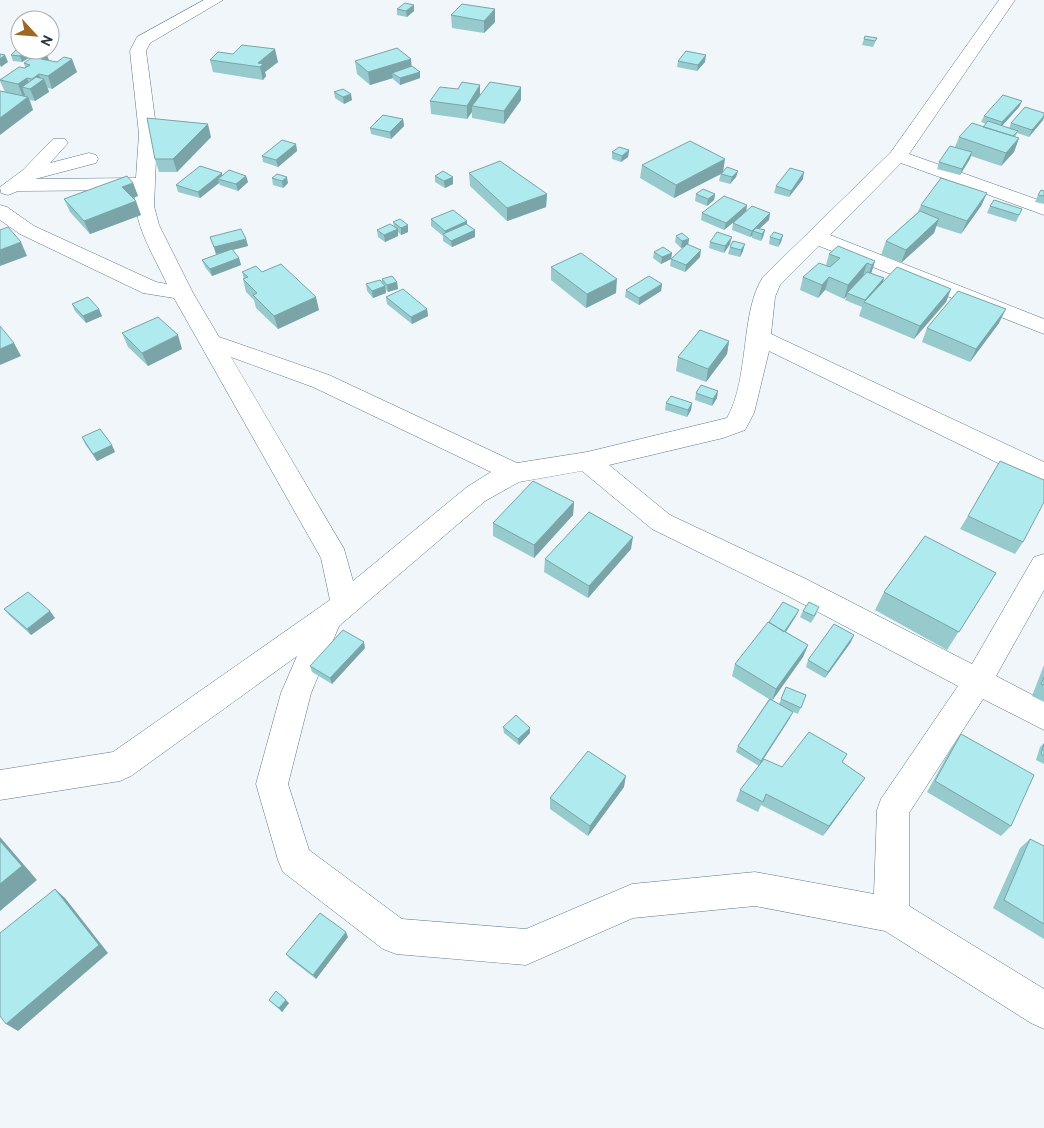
<svg xmlns="http://www.w3.org/2000/svg" width="1044" height="1128" font-family="Overpass,sans-serif">
<style>
.lines{fill:none;stroke-linecap:round;stroke-linejoin:round}
.minor-casing{stroke:#5b798a;stroke-width:1}
.minor{fill:#fff;fill-rule:evenodd}
.wall{fill:#96cacd}
.shaded-wall{fill:#7aa4a7}
.building{fill:#afebee;stroke:#7aa4a7}
</style>
<rect width="100%" height="100%" fill="#f0f6fa"/>
<g class="lines">
<defs>
<path id="minor" d="M204,0H223L150,43L146,51L157,134L154,206L159,225L193,293L219,337L329,375L517,463L587,452L727,418C750,377 740,312 763,277L891,152L999,0H1015L909,154L1044,202V215L901,163L830,235L1044,319V334L819,246L780,285L775,297L771,334L1044,462V481L1002,465L769,351L754,413L745,430L723,438L609,465L670,515L806,579L972,664L1034,557L1044,554V590L996,676L1044,701V730L983,699L909,813V906L1044,989V1029L1031,1023L885,931L755,906L633,918L526,965L396,954L383,949L283,872L278,860L256,784L281,693L297,656L131,776L120,781L0,800V770L113,752L330,600L321,558L174,298L143,293L20,234L0,220V205L7,207L34,226L156,282L167,284C153,254 133,224 135,190L18,191L8,195L1,193L0,187L23,170L53,139H65L68,143L50,163L89,153L96,155L98,159L96,163L35,179L136,178L139,134L130,51L137,37ZM231,357L313,387L491,472L467,487L353,581L344,549ZM582,471L652,529L786,595L958,686L881,799L877,810L874,894L755,872L632,884L526,929L402,919L309,850L288,784L311,693L339,626L485,501L519,482Z"/>
</defs>
<use href="#minor" class="minor-casing"/>
<use href="#minor" class="minor"/>
</g>
<path class="wall" d="M414,5V11L407,17L397,15V9Z
M451,15L495,22L484,33L452,28Z
M877,38L873,47L862,45L864,39Z
M20,50H36L37,53L22,62L13,61L11,55Z
M210,60L278,62L265,72L266,76L263,80L213,72Z
M50,61L77,72L52,89L48,88L49,92L35,101L30,100L33,110L5,92L0,81V79L25,68V67L24,63Z
M355,61L412,66L420,72V78L400,85L393,79V78L370,85L357,74Z
M678,61L705,62L697,71L677,67Z
M480,85V94L521,100L504,124L472,118V112L467,119L431,114L430,101L458,89Z
M334,92L352,100L344,104L335,98Z
M1022,101L1019,107L1002,126L1009,128L1011,123L1044,113V118L1043,120L1029,137L1017,133L1015,137L1019,138L1014,152L1001,166L971,156L960,175L937,169L939,162L955,147L959,137L983,127L986,124L981,122L984,116Z
M403,119L404,126L391,139L371,134L370,128Z
M211,137L177,172H159L155,159Z
M296,144L297,151L278,167L263,162L262,156Z
M629,150L628,157L621,162L612,159V152Z
M642,165L723,171H738L736,177L730,184L719,181L721,173L674,198L640,178Z
M222,173V175L246,176L248,182L238,191L220,185L219,183L200,198L178,192L176,185Z
M469,173L547,194L546,207L507,221L470,186Z
M435,176L453,177V184L445,188L435,182Z
M272,178L288,183L283,188L273,185Z
M803,179L789,197L774,193L776,186Z
M133,183L138,196L133,198L141,215L90,234L70,212L64,199Z
M1044,191V204L1035,202L1038,195Z
M987,193L981,206L961,234L936,226L934,233L901,263L881,255L886,241L918,212L921,205Z
M696,194H715L714,200L707,206L695,201Z
M747,205L746,212L770,213L769,220L759,229L765,230L763,237L761,241L752,238V236L750,237L732,230L733,223L743,214L724,230L701,220L702,213Z
M990,206L1022,209L1016,222L987,213Z
M431,219L467,221V224L475,237L452,247L443,241V236L431,226Z
M393,222L408,232L401,235L398,232V236L385,242L378,237L377,230L394,227Z
M783,235L781,242L778,247L769,244L770,237Z
M676,236L689,239L688,245L700,257L685,272L670,266L671,259L685,247L681,248L675,242Z
M210,237L246,239L248,246L233,250L239,258L241,265L212,276L205,267L202,260L224,252L216,254Z
M733,241L743,251L740,257L728,254L730,247Z
M710,242L730,244L724,253L709,248Z
M654,252L672,253L671,259L661,264L653,258Z
M829,254L875,261L871,273L884,278L883,282L951,289L946,302L914,339L859,316L862,307L845,300L847,296L844,299L825,290L818,298L800,290L803,277L826,265Z
M551,267L616,293L586,308L551,280Z
M242,272H262L319,310L278,329L256,308L254,300L246,292L243,279H244Z
M382,279L397,282L398,289L388,292L386,290V293L373,298L367,291L366,284L382,282Z
M662,284L661,291L639,305L625,297L626,290Z
M386,297L427,309L428,316L412,324L387,304Z
M72,304L102,316L86,323L75,311Z
M999,323L970,362L922,342L927,328Z
M122,333L182,349L148,366L128,347Z
M729,341L727,354L706,382L676,371L678,357Z
M696,393L717,398L712,406L695,400Z
M666,403H692L691,410L687,417L665,410Z
M82,437L115,452L97,461L85,444Z
M574,502L573,515L534,558L493,536V523Z
M968,516L1023,542L1015,554L960,529Z
M631,549L588,598L544,572L545,559Z
M996,573L947,650L875,610L884,592Z
M4,609L55,618L31,635L9,615Z
M803,611L817,613L811,623L800,617Z
M796,616L786,632L808,645L803,657L772,700L779,704L786,687L806,695L798,714L789,710L790,718L759,766L782,767L842,763L865,778L858,788L823,836L761,805L758,812L736,801L740,790L759,766L736,752L738,746L769,699L732,676L735,664L769,622Z
M851,642L825,678L806,667L808,660Z
M365,648L332,684L312,672L310,666Z
M1044,665V702L1032,696Z
M503,727L530,728V733L519,745L504,733Z
M961,734L1011,826L1001,836L927,792L953,745Z
M1044,743V764L1036,760L1040,747Z
M624,787L588,836L550,809V798Z
M1030,839L1044,846V939L993,908L1020,848Z
M348,937L316,979L289,958L286,954Z
M269,1000L289,1003L282,1012L272,1003Z"/>
<path class="shaded-wall" d="M414,5V11L407,17L406,11Z
M495,9V22L484,33V21Z
M275,49L278,62L265,72L266,76L263,80L260,67L258,63Z
M29,50H36L37,53L22,62L20,56Z
M5,55L8,62L1,67L0,65V59Z
M47,55L52,68L41,59Z
M706,55L705,62L697,71L698,65Z
M72,59L77,72L52,89L48,76Z
M411,59L412,71L392,73L393,78L370,85L368,72Z
M420,72V78L400,85V78Z
M39,74L41,81L44,79L49,92L35,101L30,89L22,87L25,95L23,97L18,84L27,78L31,88L35,85L32,79Z
M480,85V98L472,106V112L467,119V106Z
M521,87V100L504,124V111Z
M351,94L352,100L344,104L343,97Z
M28,97L33,110L0,135V118Z
M1022,101L1019,107L1000,128L1002,122Z
M1044,116L1043,120L1029,137L1032,130Z
M403,119L404,126L391,139L390,132Z
M208,124L211,137L177,172L173,159Z
M1019,138L1014,152L1001,166L1006,153Z
M296,144L297,151L278,167L276,160Z
M629,150L628,157L621,162L622,156Z
M972,152L970,159L960,175L962,169Z
M725,159L723,173L674,198L676,185Z
M738,171L736,177L730,184L732,177Z
M804,172L803,179L789,197L791,191Z
M222,173L223,179H218L219,183L200,198L198,192Z
M246,176L248,182L238,191L236,184Z
M287,177L288,183L283,188L282,181Z
M453,177V184L445,188L444,181Z
M133,183L138,196L127,200L122,187Z
M987,193L981,206L961,234L967,221Z
M547,194L546,207L507,221V208Z
M715,194L714,200L707,206L708,199Z
M136,201L141,215L90,234L84,221Z
M747,205L746,212L724,230L726,223Z
M770,213L769,220L756,232L753,231L752,236L750,237L752,231Z
M939,219L934,233L901,263L906,250Z
M467,221V228L445,235V231Z
M408,225V232L401,235V228Z
M398,229V236L385,242L384,235Z
M475,230V237L452,247L451,241Z
M765,230L763,237L761,241L762,234Z
M783,235L781,242L778,247L780,240Z
M732,237L730,244L724,253L725,246Z
M246,239L248,246L216,254L214,247Z
M689,239L688,245L681,248L682,241Z
M21,242L27,256L0,266V250Z
M745,244L743,251L740,257L741,250Z
M701,250L700,257L685,272L686,265Z
M672,253L671,259L661,264L662,257Z
M239,258L241,265L212,276L210,269Z
M875,261L871,274L867,278L872,265Z
M867,263L863,276L847,293V296L844,299L848,285Z
M829,277L825,290L818,298L822,285Z
M884,278L882,285L864,302L862,307L865,300Z
M617,279L616,293L586,308L587,294Z
M397,282L398,289L388,292L387,285Z
M662,284L661,291L639,305V298Z
M385,286L386,293L373,298L372,291Z
M951,289L946,302L914,339L920,326Z
M316,297L319,310L278,329L274,316Z
M99,309L102,316L86,323L83,316Z
M427,309L428,316L412,324L411,317Z
M1006,309L999,323L970,362L976,349Z
M178,335L182,349L148,366L142,353Z
M729,341L727,354L706,382L708,369Z
M14,343L21,356L0,365V349Z
M718,391L717,398L712,406L713,399Z
M692,403L691,410L687,417L688,410Z
M112,445L115,452L97,461L93,454Z
M574,502L573,515L534,558V545Z
M633,537L631,549L588,598L589,586Z
M799,610L796,616L781,639L784,633Z
M50,611L55,618L31,635L27,629Z
M854,635L851,642L825,678L828,672Z
M364,642L365,648L332,684L330,678Z
M808,645L803,657L772,701L776,689Z
M793,712L790,718L759,766L761,761Z
M530,728V733L519,745L518,739Z
M626,776L624,787L588,836L590,826Z
M865,778L858,788L823,836L829,826Z
M0,837L37,880L0,911Z
M55,889L65,898L108,953L18,1031L6,1024Z
M346,932L348,937L316,979L313,975Z
M286,1000L289,1003L282,1012L279,1008Z"/>
<path class="building" d="M405,3L414,5L406,11L397,9Z
M462,4L495,9L484,21L451,15Z
M865,36L877,38L875,41L864,39Z
M242,45L275,49L258,63L263,64L260,67L210,60L218,52L233,54Z
M20,46V50H29L20,56L11,55Z
M397,48L411,59L368,72L355,61Z
M686,51L706,55L698,65L678,61Z
M39,53L47,55L41,59L57,62L64,57L72,59L48,76L39,74L32,79L27,78L18,84L0,80L19,67L25,68L30,65L24,63Z
M0,54L5,55L0,59Z
M412,66L420,72L400,78L392,73Z
M36,77L44,79L30,89L22,87Z
M462,82L480,85L467,106L430,101L440,87L458,89Z
M490,82L521,87L504,111L472,106Z
M343,89L351,94L343,97L334,92Z
M0,91L28,97L0,118Z
M1003,95L1022,101L1002,122L984,116Z
M1025,107L1044,113V116L1032,130L1011,123Z
M383,115L403,119L390,132L370,128Z
M147,118L208,124L173,159H155Z
M988,121L1018,131L1013,136L983,127Z
M972,123L1019,138L1006,153L959,137Z
M282,140L296,144L276,160L262,156Z
M690,141L725,159L676,185L642,165Z
M950,146L972,152L962,169L939,162Z
M619,147L629,150L622,156L612,152Z
M500,161L547,194L507,208L469,173Z
M200,166L222,173L198,192L176,185Z
M727,167L738,171L732,177L721,174Z
M790,168L804,172L791,191L776,186Z
M229,170L246,176L236,184L218,179Z
M443,171L453,177L444,181L435,176Z
M277,174L287,177L282,181L272,178Z
M127,176L133,183L122,187L136,201L84,221L64,199Z
M941,178L987,193L967,221L921,205Z
M703,189L715,194L708,199L696,194Z
M1041,190L1044,191V196L1038,195Z
M724,196L747,205L726,223L702,213Z
M994,200L1022,209L1019,215L990,206Z
M752,206L770,213L752,231L733,223Z
M453,210L467,221L445,231L431,219Z
M920,211L939,219L906,250L886,241Z
M400,219L408,225L401,228L393,222Z
M390,224L398,229L384,235L377,230Z
M466,224L475,230L451,241L443,234Z
M8,227L21,242L0,250V230Z
M756,228L765,230L762,234L753,231Z
M241,229L246,239L214,247L210,237Z
M717,232L732,237L725,246L710,242Z
M774,232L783,235L780,240L770,237Z
M682,233L689,239L682,241L676,236Z
M733,241L745,244L741,250L730,247Z
M687,244L701,250L686,265L671,259Z
M838,246L875,261L872,265L867,263L848,285L829,277L822,285L803,277L819,263L830,267L840,258L829,254Z
M663,247L672,253L662,257L654,252Z
M232,249L239,258L210,269L202,260Z
M581,253L617,279L587,294L551,267Z
M281,264L316,297L274,316L253,295L257,293L243,279L248,277L242,272L256,266L262,272Z
M897,267L951,289L920,326L864,302Z
M867,272L884,278L865,300L847,293Z
M392,276L397,282L387,285L382,279Z
M649,276L662,284L639,298L626,290Z
M380,280L385,286L372,291L366,284Z
M403,289L427,309L411,317L386,297Z
M958,291L1006,309L976,349L927,328Z
M88,297L99,309L83,316L72,304Z
M158,317L178,335L142,353L122,333Z
M0,326L14,343L0,349Z
M700,330L729,341L708,369L678,357Z
M701,385L718,391L713,399L696,393Z
M671,396L692,403L688,410L666,403Z
M100,429L112,445L93,454L82,437Z
M1000,461L1044,480V502L1023,542L968,516Z
M533,481L574,502L534,545L493,523Z
M589,512L633,537L589,586L545,559Z
M925,536L996,573L959,632L884,592Z
M28,592L50,611L27,629L4,609Z
M783,602L799,610L784,632L769,622Z
M809,602L819,607L814,616L803,611Z
M768,622L808,645L776,689L735,664Z
M834,624L854,635L828,672L808,660Z
M343,630L364,642L330,678L310,666Z
M1044,677V685L1041,684Z
M786,687L806,695L801,708L781,699Z
M770,699L793,712L761,761L738,746Z
M516,715L530,728L518,739L503,727Z
M809,732L847,754L842,762L865,778L829,826L766,794L763,802L740,790L764,759L782,767Z
M961,734L1034,775L1011,826L935,781Z
M1044,744V756L1041,754Z
M588,751L626,776L590,826L550,798Z
M1030,839L1044,846V924L1004,900Z
M0,841L22,866L0,884Z
M55,889L99,945L6,1024L0,1016V933Z
M320,913L346,932L313,975L286,954Z
M276,991L286,1000L279,1008L269,1000Z"/>
<g transform="translate(35 35) rotate(116)"><circle r="24" fill="#ffffff" stroke="#a8adb0"/>
<path d="M0-4L9 19L0 12L-9 19Z" fill="#9e6822"/>
<text y="-8" font-size="14" font-weight="bold" text-anchor="middle" fill="#26333a">N</text>
</g>
</svg>
